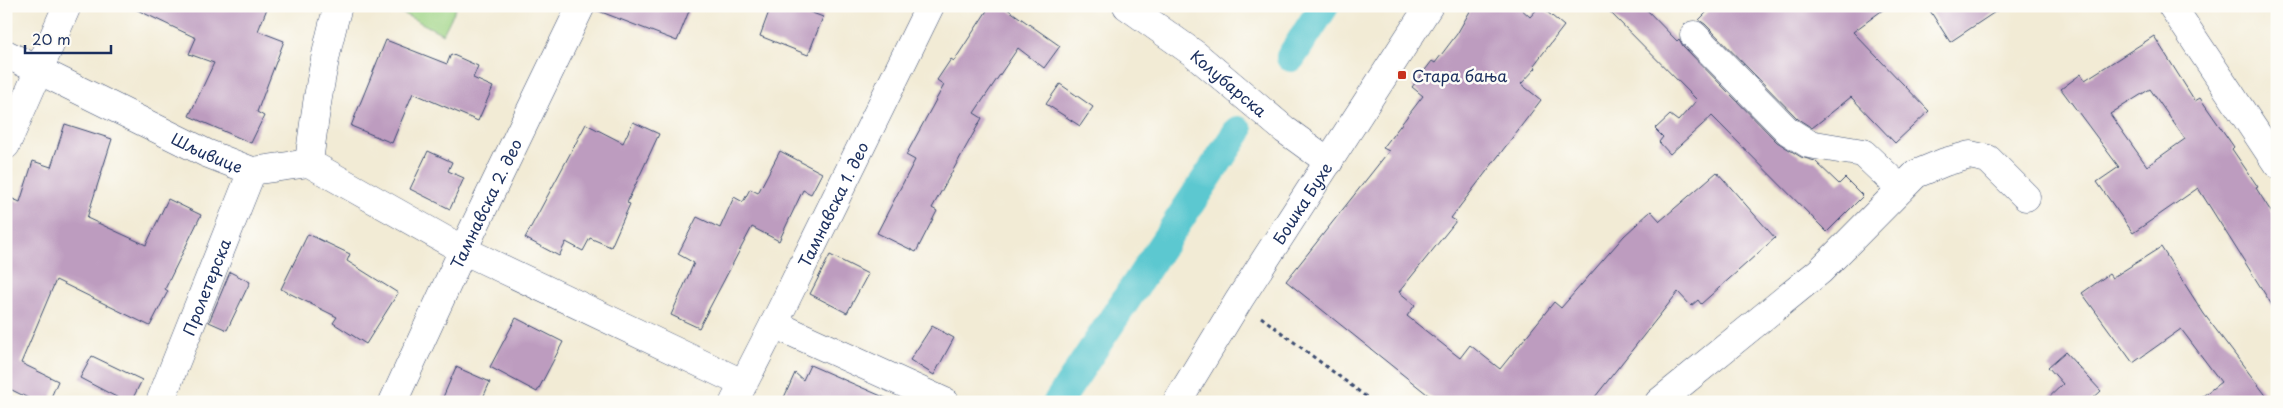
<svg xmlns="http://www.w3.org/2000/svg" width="2283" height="408" font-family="'Playpen Sans',sans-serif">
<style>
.green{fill:#9fd485;stroke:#5d8272}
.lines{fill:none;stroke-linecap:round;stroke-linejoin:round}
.canal{stroke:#5bc8d0;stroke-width:30}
.building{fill:#bd9cbf;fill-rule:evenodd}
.minor-casing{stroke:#3b4b70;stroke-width:29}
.major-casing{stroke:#3b4b70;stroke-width:29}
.path{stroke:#3b4b70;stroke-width:3;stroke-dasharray:4 4;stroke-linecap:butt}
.minor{stroke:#fff;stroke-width:28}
.major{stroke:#fff;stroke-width:28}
.poi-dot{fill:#c8321e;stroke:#fdfcf7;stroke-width:2}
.labels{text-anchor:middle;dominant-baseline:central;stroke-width:5;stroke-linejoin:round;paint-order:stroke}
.poi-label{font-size:16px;fill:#1b2f5e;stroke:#fdfcf7;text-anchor:start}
.street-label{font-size:16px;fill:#1b2f5e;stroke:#fdfcf7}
</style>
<rect width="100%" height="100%" fill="#fdfcf7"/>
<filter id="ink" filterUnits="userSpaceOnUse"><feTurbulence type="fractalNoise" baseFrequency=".02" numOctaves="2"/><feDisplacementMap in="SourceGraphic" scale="10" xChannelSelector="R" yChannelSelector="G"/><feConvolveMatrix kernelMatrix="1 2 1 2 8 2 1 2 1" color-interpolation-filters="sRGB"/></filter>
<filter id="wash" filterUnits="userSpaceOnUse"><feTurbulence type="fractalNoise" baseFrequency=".0096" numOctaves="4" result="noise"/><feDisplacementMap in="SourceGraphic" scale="20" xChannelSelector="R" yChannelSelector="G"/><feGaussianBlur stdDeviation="1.12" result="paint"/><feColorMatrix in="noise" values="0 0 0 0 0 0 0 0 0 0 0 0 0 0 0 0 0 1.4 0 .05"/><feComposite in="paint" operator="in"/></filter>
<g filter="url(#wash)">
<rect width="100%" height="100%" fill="#f2ebd5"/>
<path class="green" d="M388,6H457L443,34Z"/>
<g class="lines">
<path class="canal" d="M1291,57L1324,6
M1058,402L1238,131"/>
</g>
<g id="blocks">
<path class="building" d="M129,6H268L258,31L284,41L257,112L264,116L251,143L189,116L214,63L189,54L196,38Z
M596,6H691L677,41L596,10Z
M771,6H794L823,17L808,55L760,36Z
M990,6H1003L1060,46L1044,68L1018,48L974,113L982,118L932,208L937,211L916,252L877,233L915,160L906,155L944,85L937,80L951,59L954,61Z
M1473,6H1518L1530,17L1540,6L1564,26L1534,65L1536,68L1521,84L1541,100L1451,218L1456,221L1399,292L1415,305L1407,316L1460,358L1470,345L1500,369L1554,302L1561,308L1624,236L1651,211L1660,221L1717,172L1775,238L1701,304L1698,300L1691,306L1678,292L1591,402H1437L1286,281L1389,151L1383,148L1423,96L1412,87L1432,61L1435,63L1457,34Z
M1604,6H1643L1677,41L1679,39L1683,46L1777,142L1801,157L1815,161L1839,184L1845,178L1863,196L1827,232L1712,116L1670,154L1659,142L1663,137L1655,129L1670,115L1678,121L1697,100Z
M1713,6H1888L1853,32L1929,111L1895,143L1851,97L1812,128L1798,119L1705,24L1699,20Z
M1927,6H2004L1950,42Z
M2154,36L2195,101L2200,98L2234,147L2232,149L2258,187L2256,188L2277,221V313L2198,188L2133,233L2097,182L2119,167L2061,89L2081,74L2085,80ZM2150,89L2185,139L2147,166L2110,114Z
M386,40L447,64L451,54L478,66L473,78L493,87L478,121L413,93L392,143L351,126Z
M1060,84L1093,107L1080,126L1046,104Z
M633,122L659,134L627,203L630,204L611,247L590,238L583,251L566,242L559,256L525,238L586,124L623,143Z
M65,124L112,139L87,218L146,245L168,199L201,215L165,289L168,291L150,326L56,280L21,363L58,381L49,402H36L10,389L6,397V196L20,202L33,161L51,167Z
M428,151L452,162L448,171L464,178L450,209L410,189Z
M780,151L822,173L811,194L803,190L779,241L752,227L699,328L671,315L694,263L678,254L697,217L720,228L734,197L743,202L750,189L758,193Z
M308,234L350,254L347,261L398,293L366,344L333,323L337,317L281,289Z
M2161,247L2204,314L2271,402H2195L2221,382L2181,329L2133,363L2082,293L2109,274L2112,278Z
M830,255L868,274L847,313L810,294Z
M230,272L250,282L227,330L209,322Z
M516,318L563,342L537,392L490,367Z
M932,326L954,338L934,375L910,360Z
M2065,352L2101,391L2089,402H2044L2063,384L2048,367Z
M92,356L142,380L131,402H126L80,378Z
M810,365L895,402H782L795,373L803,380Z
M456,367L490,382L481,402H441Z"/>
</g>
</g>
<g filter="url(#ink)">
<use href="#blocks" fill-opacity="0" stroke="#3b4b70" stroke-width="1"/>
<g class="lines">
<defs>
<g id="minor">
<path id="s1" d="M1127,6L1196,55L1285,130L1329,162"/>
<path d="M2172,6L2277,164"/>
<path d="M1694,35L1788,131L1809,144L1863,153L1901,189"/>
<path id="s2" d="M6,54L206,153L252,171L309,163L463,250L742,383"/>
<path d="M6,145L67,6"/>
<path d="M309,163C315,110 323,58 338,6"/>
<path d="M774,324L945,402"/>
<path id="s3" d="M160,402L252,171"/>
<path id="s4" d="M393,402L463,250L581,6"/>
<path id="s5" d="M734,402L774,324L930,6"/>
<path d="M1659,402L1820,271L1916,174L1945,162L1970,155L1988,159L2026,197"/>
</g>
<g id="major">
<path id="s6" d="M1177,402L1239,300L1429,6"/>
</g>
</defs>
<use href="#minor" class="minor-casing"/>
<use href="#major" class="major-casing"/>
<path class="path" d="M1261,317L1373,402"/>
<use href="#minor" class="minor"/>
<use href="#major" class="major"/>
</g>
</g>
<rect class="poi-dot" x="1397" y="70" width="10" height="10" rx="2.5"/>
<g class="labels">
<g class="poi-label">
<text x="1412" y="75">Стара бања</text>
</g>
<g class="street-label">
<text stroke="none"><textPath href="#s1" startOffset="128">Колубарска</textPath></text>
<text stroke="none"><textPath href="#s2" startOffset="224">Шљивице</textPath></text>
<text stroke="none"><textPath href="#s4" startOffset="219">Тамнавска 2. део</textPath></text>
<text stroke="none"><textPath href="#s5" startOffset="221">Тамнавска 1. део</textPath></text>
<text stroke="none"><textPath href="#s6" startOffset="235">Бошка Бухе</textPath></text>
<text stroke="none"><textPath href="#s3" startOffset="124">Пролетерска</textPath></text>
</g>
</g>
<rect width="2283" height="408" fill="none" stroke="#fdfcf7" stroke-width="25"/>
<path d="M25 45v8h86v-8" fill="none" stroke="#1b2f5e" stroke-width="2.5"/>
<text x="32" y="45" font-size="15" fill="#1b2f5e" stroke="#fdfcf7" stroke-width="4" paint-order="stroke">20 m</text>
</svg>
